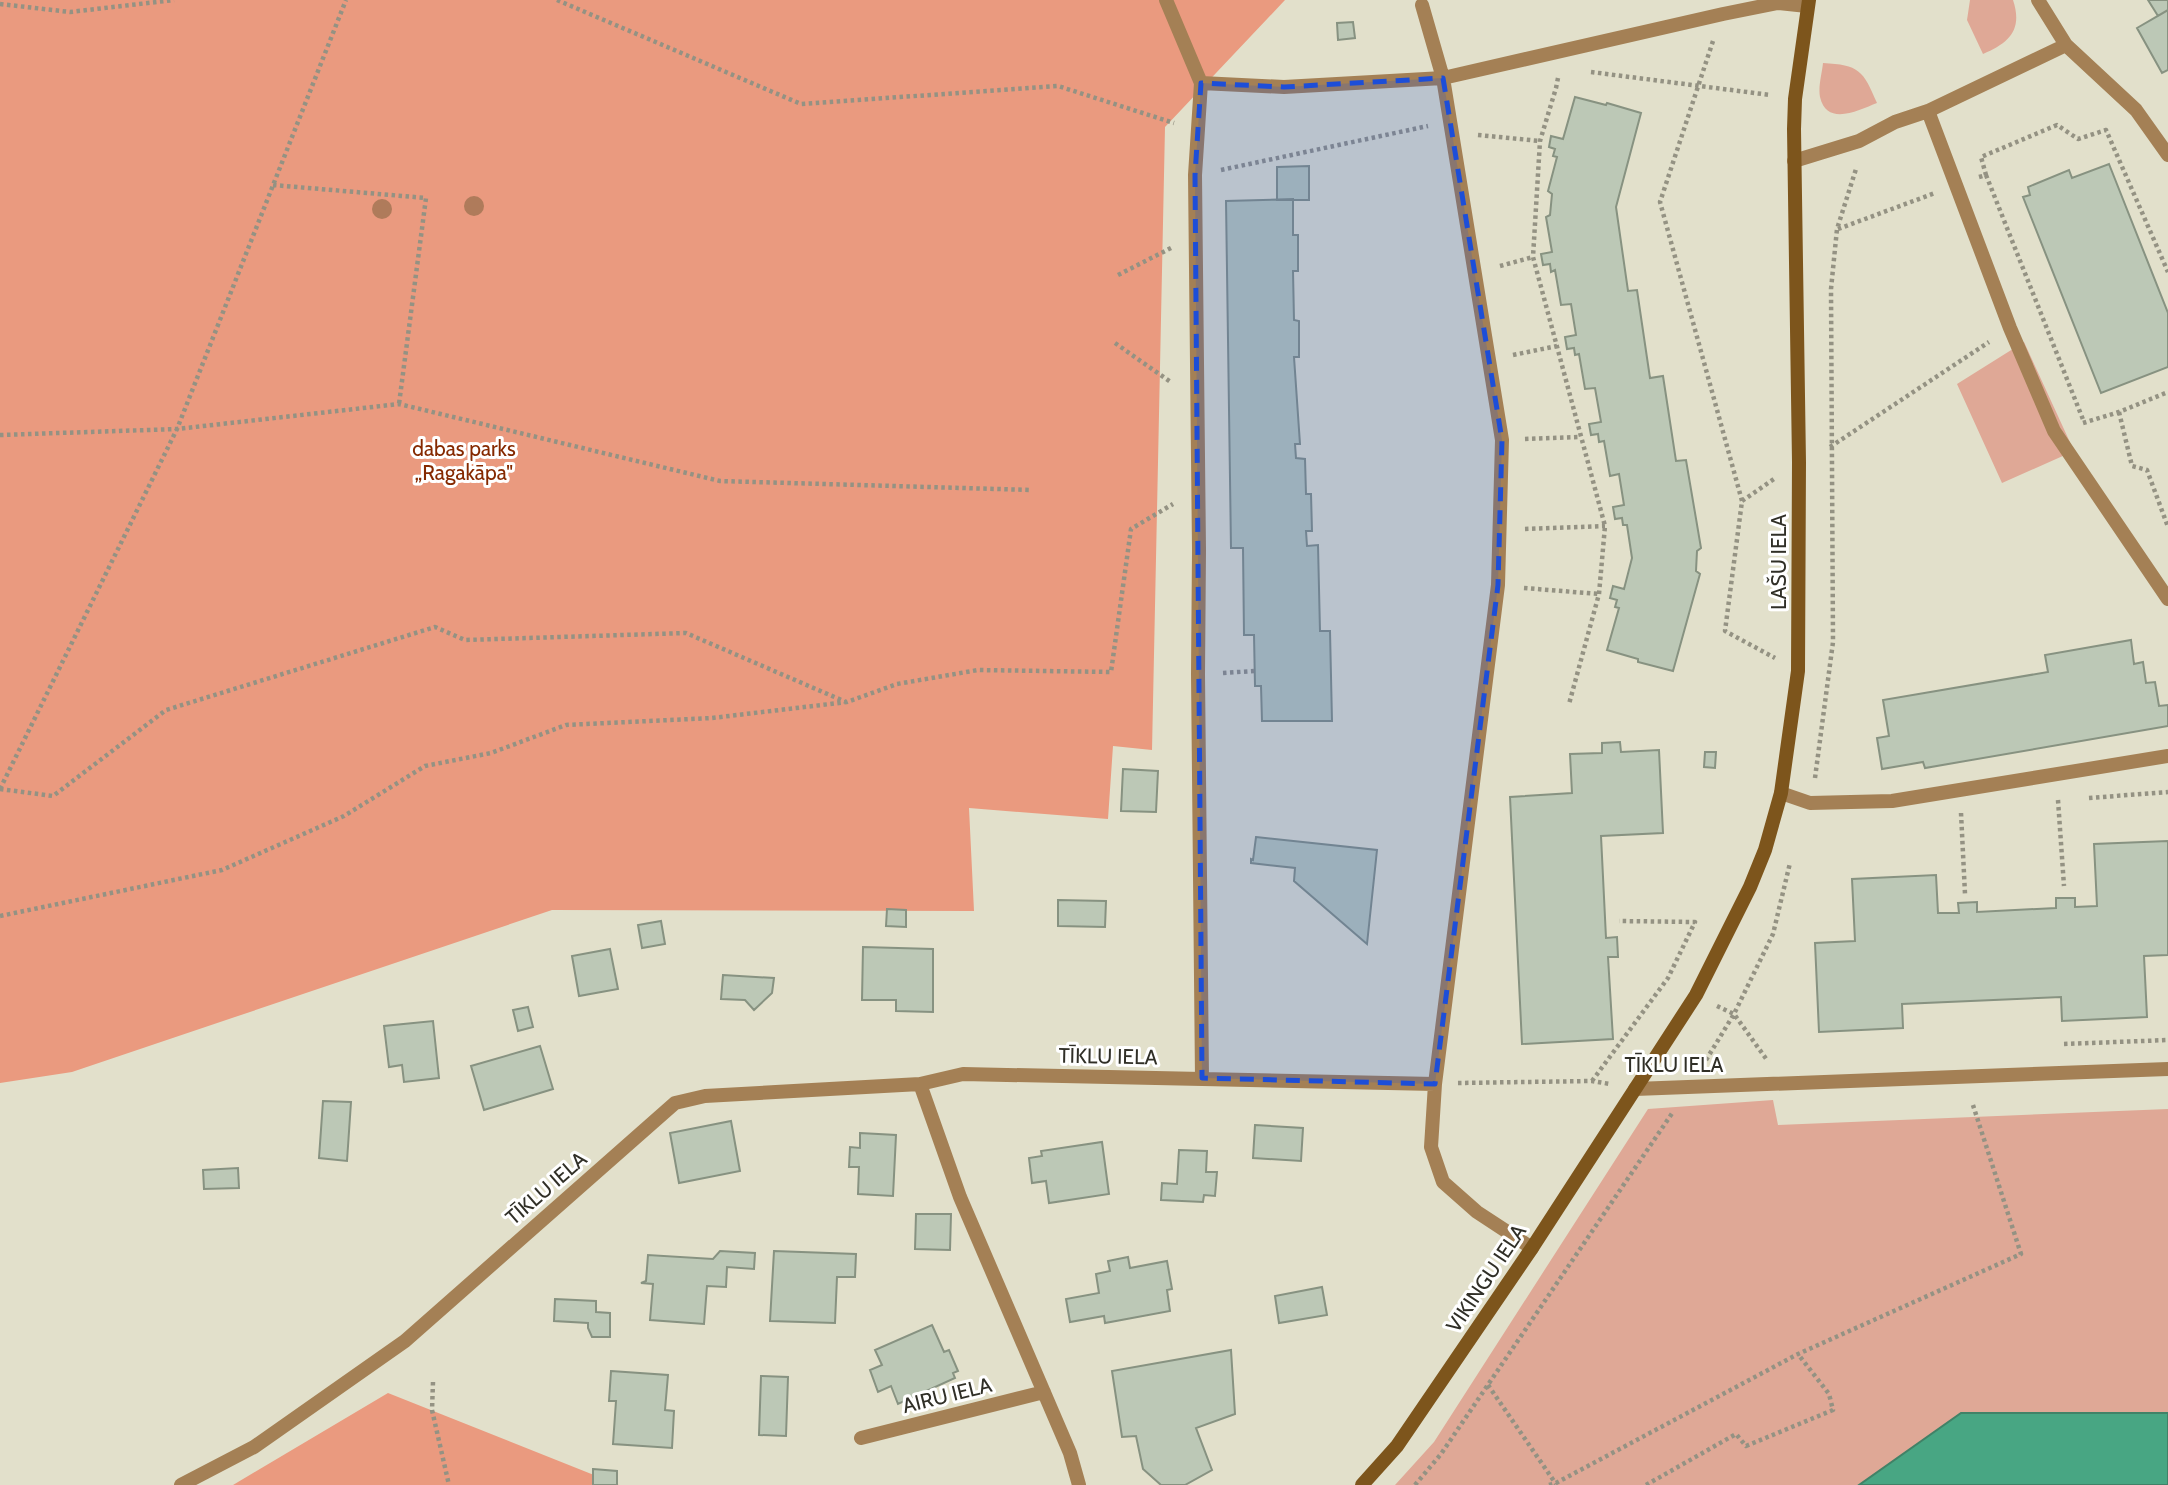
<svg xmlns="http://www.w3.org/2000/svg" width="2168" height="1485" font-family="Cabin,sans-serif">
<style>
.green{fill:#dfa896}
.forest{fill:#ea9a7f}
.water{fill:#48a683;stroke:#418267;stroke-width:2}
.building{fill:#bcc8b6;stroke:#879281;stroke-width:2}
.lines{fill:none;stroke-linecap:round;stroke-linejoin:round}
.path{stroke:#949283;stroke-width:4.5;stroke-dasharray:3.5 3.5;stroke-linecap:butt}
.street{stroke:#a48055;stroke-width:14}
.secondary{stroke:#7d551c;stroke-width:14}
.tree{fill:#af7b5b}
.marked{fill:#1d4ed8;fill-opacity:0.2;stroke:#1d4ed8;stroke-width:5;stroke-dasharray:14 9;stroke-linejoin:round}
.labels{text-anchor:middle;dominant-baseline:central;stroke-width:6;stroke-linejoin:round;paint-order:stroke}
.park-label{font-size:21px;fill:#852900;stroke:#fff}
.street-label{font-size:21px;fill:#302f27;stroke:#fff}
</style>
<rect width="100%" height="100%" fill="#e2e0cb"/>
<path class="green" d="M1970,0H2013C2023,30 2009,43 1983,54L1967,20Z
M1823,63C1859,65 1863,70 1877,103C1859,110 1827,127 1820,97C1818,87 1822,73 1823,63Z
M2024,342L2074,451L2002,483L1957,384Z
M1773,1100L1778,1125L2168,1109V1413H1962L1945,1485H1395L1434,1442L1648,1109Z"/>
<path class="forest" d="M0,0H1285L1165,127L1152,750L1113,746L1108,819L969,808L974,911L552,910L72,1072L0,1083Z
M388,1393L619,1485H233Z"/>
<path class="water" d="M1961,1413H2168V1485H1859Z"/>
<path class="building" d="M2148,0H2168V10L2158,16Z
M2168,10V70L2162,73L2137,28Z
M1353,22L1355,38L1338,40L1337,23Z
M1575,97L1606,105L1607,103L1641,113L1616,207L1628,291L1637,290L1650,378L1663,376L1676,461L1686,460L1701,548L1697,551L1696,571L1700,574L1673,671L1638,662V659L1607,650L1619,608L1615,607L1617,600L1610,598L1613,586L1624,589L1632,558L1627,525H1623L1622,518L1615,519L1613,507L1624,505L1619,474L1610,476L1604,441L1599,442L1598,434L1591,435L1589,424L1601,422L1595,388L1585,389L1579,354L1575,355L1574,348L1567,349L1565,337L1576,335L1571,304L1561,305L1555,270L1551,272L1550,264L1543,265L1541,254L1552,252L1546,217L1550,215L1552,194L1548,191L1557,157L1553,156L1555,149L1549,147L1551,136L1563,139Z
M2109,164L2168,313V367L2101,393L2023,197L2030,195L2028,187L2069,170L2072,178Z
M1309,166V200H1277V167Z
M1293,199V235H1298V271H1293L1294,320L1299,321V357H1294L1300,444H1295L1296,458L1305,459L1306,494H1311L1312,531H1306L1307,546L1318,545L1320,631H1330L1332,721H1262L1261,686H1255L1254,635H1244L1243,548H1231L1226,201Z
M2131,640L2134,664L2143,662L2146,683L2155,682L2159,706L2168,705V726L1925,768L1923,762L1882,769L1877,738L1889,736L1883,700L2048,672L2045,655Z
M1620,742L1621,752L1659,750L1663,833L1601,836L1606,938L1617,937L1618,957H1608L1613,1039L1522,1044L1510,797L1572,793L1570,754L1602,753V743Z
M1705,752H1716L1715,768L1704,767Z
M1123,769L1158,771L1156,812L1121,811Z
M1256,837L1377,850L1367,944L1294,881L1295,868L1251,863V859L1253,860Z
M2168,841V955L2144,956L2147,1017L2062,1021L2061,997L1902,1004L1903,1028L1819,1032L1815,943L1855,941L1852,879L1936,875L1938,913H1959L1958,903L1977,902V912L2056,908V898H2075V907L2097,906L2094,844Z
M1058,900L1106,901L1105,927L1058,926Z
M887,909L906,910V927L886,926Z
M661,921L665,944L642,948L638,925Z
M863,947L933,949V1012L896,1011V1000H862Z
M610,949L618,989L579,996L572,956Z
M723,975L774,978L772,993L754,1010L745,1000L721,999Z
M528,1007L533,1027L518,1031L513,1010Z
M433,1021L439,1078L404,1082L402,1065L389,1067L384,1026Z
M540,1046L553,1089L484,1110L471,1066Z
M323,1101L351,1102L347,1161L319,1158Z
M731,1121L740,1171L679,1183L670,1133Z
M1255,1125L1303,1128L1301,1161L1253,1158Z
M860,1133L896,1135L893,1196L858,1194L859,1167H849L850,1147L860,1148Z
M1102,1142L1109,1194L1049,1203L1046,1181L1032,1183L1029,1158L1042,1156L1041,1151Z
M1179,1150L1207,1151L1206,1172H1217L1215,1196L1204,1195L1203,1202L1161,1200L1162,1183L1177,1184Z
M238,1168L239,1188L204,1189L203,1170Z
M916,1214H951L950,1250L915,1249Z
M720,1251L755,1253L754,1269L727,1267L726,1287L707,1286L704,1324L650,1320L653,1284L641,1283L646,1281L648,1255L713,1259Z
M774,1251L856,1254L855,1277H837L835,1323L770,1321Z
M1128,1257L1130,1268L1167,1261L1172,1289L1167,1290L1170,1311L1105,1323L1104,1316L1070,1322L1066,1299L1099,1293L1096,1274L1110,1271L1108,1261Z
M1322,1287L1327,1315L1279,1323L1275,1296Z
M555,1299L596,1301V1312L610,1313V1337H592L588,1328V1323L554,1321Z
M932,1325L944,1352L949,1350L958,1371L953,1373L955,1378L898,1404L891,1386L878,1392L870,1370L882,1365L875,1350Z
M1231,1350L1235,1414L1196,1428L1212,1470L1185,1485H1161L1143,1469L1136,1436L1122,1437L1112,1371Z
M611,1371L668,1375L665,1410L674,1411L672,1448L613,1444L616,1401H609Z
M761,1376L788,1377L786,1436L759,1435Z
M593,1469L617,1471V1485H593Z"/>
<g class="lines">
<path class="path" d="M557,0L801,104L1058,86L1174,123
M0,4L70,12L174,0
M1713,41L1660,202L1742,501L1725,631L1775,658
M1591,72L1770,95
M1558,78L1556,88L1540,141L1533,257L1605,526L1599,594L1569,704
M1478,135L1540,141
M1221,170L1428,126
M1986,175L2084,422
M1979,177L1986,175L1981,157L2057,125L2078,139L2106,130L2168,272
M273,185L426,198L399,404
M1838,229L1935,193
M1500,266L1533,257
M1118,275L1171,248
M1115,343L1172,383
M1513,355L1557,346
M2119,412L2132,466L2147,470L2168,527
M2083,423L2119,412L2168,392
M0,435L177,429L399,404L720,481L1032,490
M1525,439L1580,437
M1830,447L1989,342
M1742,501L1774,479
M1525,529L1605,526
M1524,588L1599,594
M1223,673L1254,671
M1815,778L1833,642L1831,289L1837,229L1856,169
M0,789L53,796L166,710L435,627L465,640L686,633L846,702
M0,789L177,429L346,0
M2089,798L2168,792
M2058,800L2064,886
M1961,813L1965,894
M0,916L222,870L344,816L425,766L491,753L566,725L712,718L847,702L897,684L978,670L1111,672L1131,529L1173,504
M1717,1006L1734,1014L1767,1060
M2064,1044L2168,1040
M1706,1060L1734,1014L1773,934L1790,863
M1592,1081L1668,978L1695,922L1619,921
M1458,1083L1592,1081L1610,1084
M433,1382L432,1410L449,1485
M1488,1385L1556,1484
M1415,1485L1441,1454L1673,1112
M1549,1485L1556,1483L1798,1354L2021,1254L1972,1102
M1646,1485L1736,1434L1746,1446L1833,1410L1829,1394L1798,1354"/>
<path class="street" d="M1166,0L1201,83
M2038,0L2066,45L2136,110L2168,155
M1422,5L1443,78L1502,440L1498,585L1435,1084L1431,1147L1443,1182L1477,1212L1532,1248
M1928,111L2010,328L2054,431L2168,599
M1794,161L1859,141L1895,122L1928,111L2066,45
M1781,793L1810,803L1892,801L2168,756
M1202,1078L1198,674L1199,550L1195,175L1201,83L1284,87L1443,78L1723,14L1778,3L1807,6
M920,1084L960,1197L1070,1453L1079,1485
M1635,1089L2168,1069
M861,1438L1044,1392
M181,1485L254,1447L405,1341L675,1103L705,1096L920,1084L963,1074L1435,1084"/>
<path class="secondary" d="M1362,1485L1397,1446L1532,1248L1696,995L1750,887L1765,850L1781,793L1798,671L1799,462L1794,129L1795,99L1809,0"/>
</g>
<g class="tree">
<circle cx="474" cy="206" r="10"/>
<circle cx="382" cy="209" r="10"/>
</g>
<path class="marked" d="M1443,78L1502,440L1498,585L1435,1084L1202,1078L1195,175L1201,83L1284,87Z"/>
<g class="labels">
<g class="park-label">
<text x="464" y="448">dabas parks<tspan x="464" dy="24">„Ragakāpa"</tspan></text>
</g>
<g class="street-label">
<text transform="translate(1778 562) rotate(-90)">LAŠU IELA</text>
<text transform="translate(1108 1056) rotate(1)">TĪKLU IELA</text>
<text x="1674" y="1064">TĪKLU IELA</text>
<text transform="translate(546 1188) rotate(-41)">TĪKLU IELA</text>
<text transform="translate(1486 1278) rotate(-56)">VIKINGU IELA</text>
<text transform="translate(947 1395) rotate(-14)">AIRU IELA</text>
</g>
</g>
</svg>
